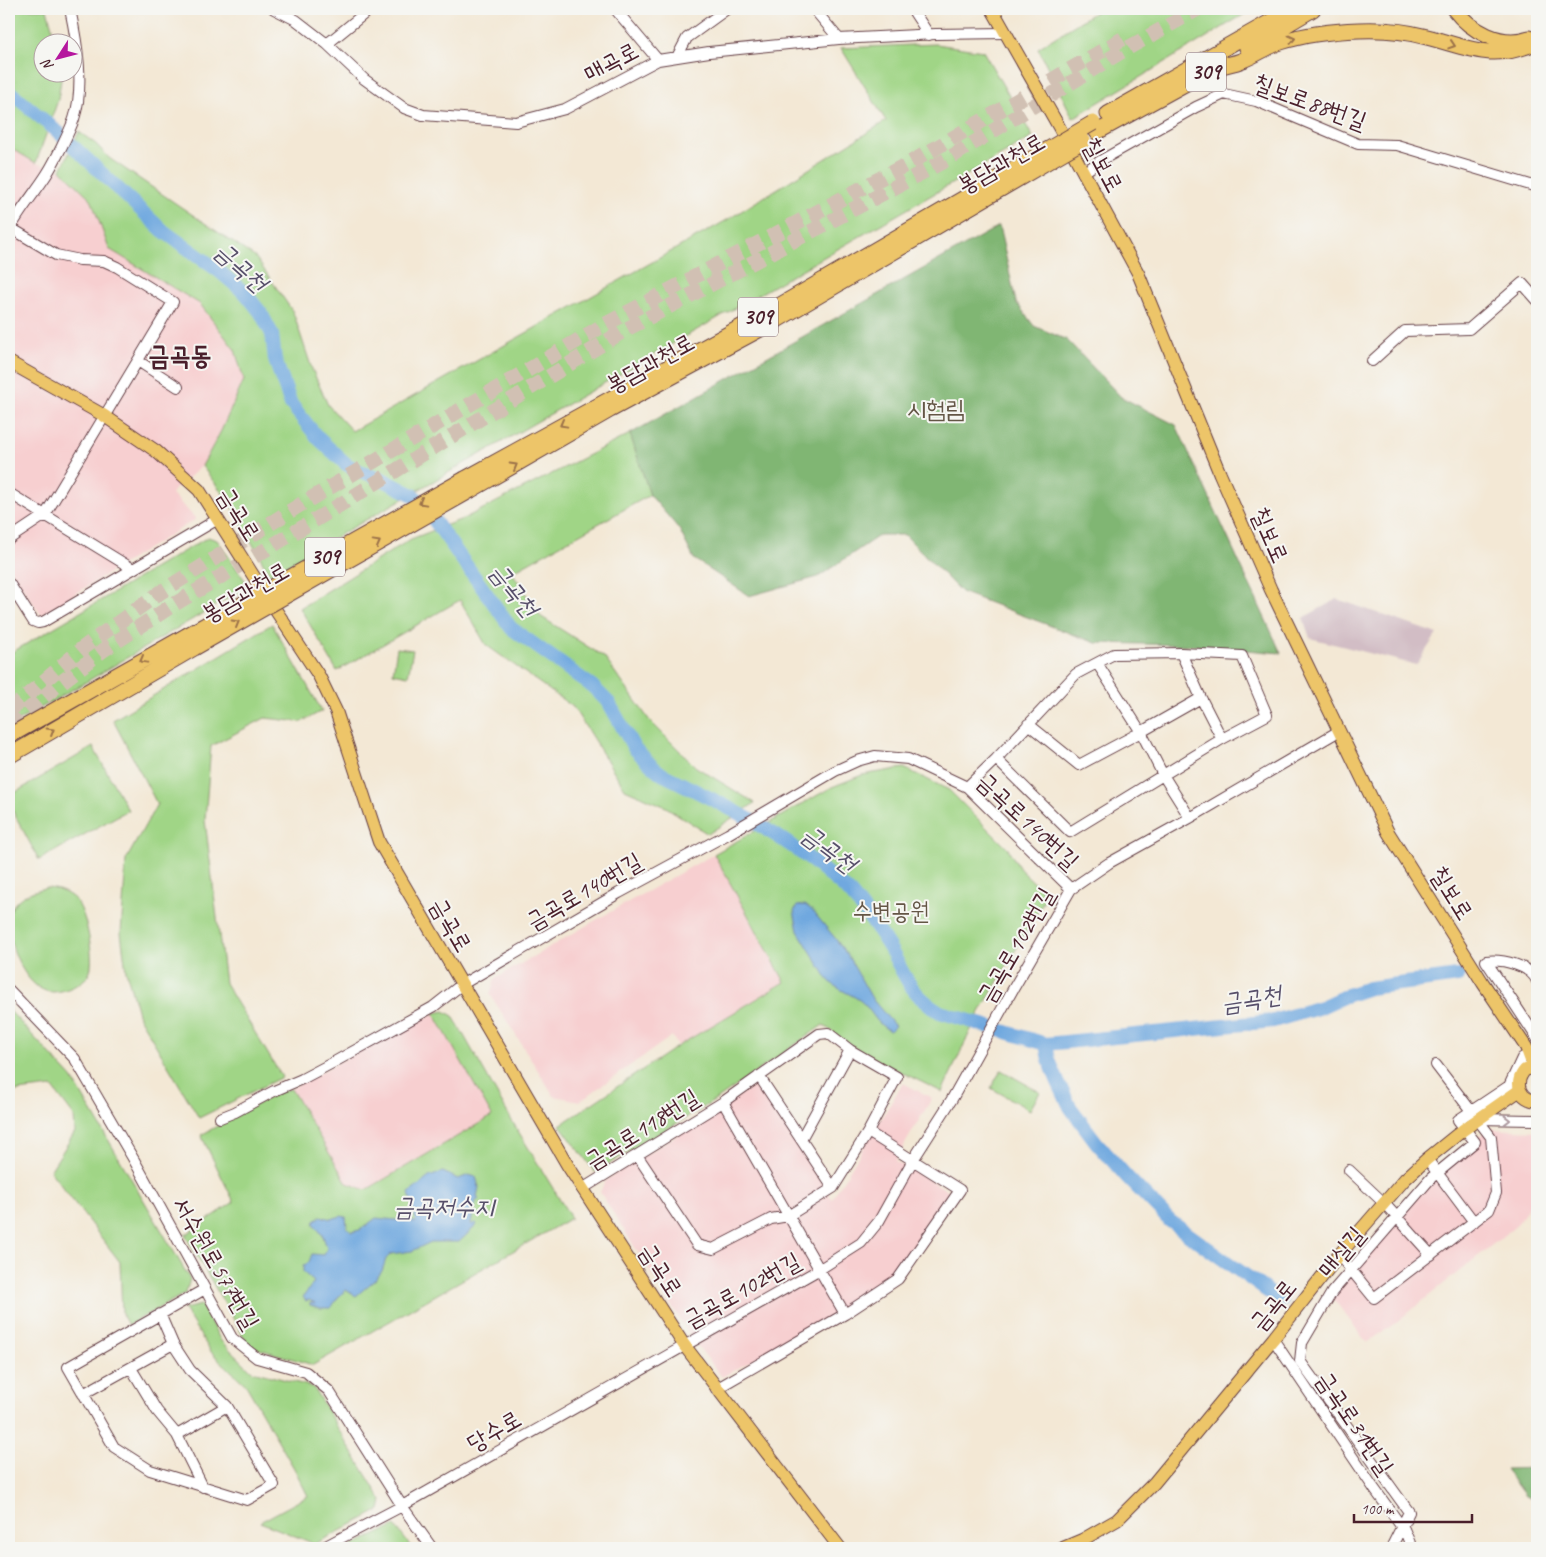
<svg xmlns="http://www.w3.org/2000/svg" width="1546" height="1557" font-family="Caveat,'Poor Story',sans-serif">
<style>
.built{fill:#f7cfd0}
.industrial{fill:#d2bdc5}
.green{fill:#a0d586;stroke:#757a58}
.forest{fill:#80b673;stroke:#656a4f}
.water{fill:#6fa8df;stroke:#5c6485}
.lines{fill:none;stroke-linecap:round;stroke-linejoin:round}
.river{stroke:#6fa8df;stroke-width:14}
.highway-tunnel{stroke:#d1c0b3;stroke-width:15;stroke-dasharray:15 8;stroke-linecap:butt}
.minor-casing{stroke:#633d44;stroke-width:12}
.major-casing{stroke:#633d44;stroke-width:14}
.highway-casing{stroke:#633d44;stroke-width:17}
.minor{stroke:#fff;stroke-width:10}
.major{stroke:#edc569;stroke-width:12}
.highway{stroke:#edc569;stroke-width:15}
.highway-bridge-casing{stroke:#633d44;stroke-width:17;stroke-linecap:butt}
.highway-bridge{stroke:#edc569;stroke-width:15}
.oneway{stroke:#9c724a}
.oneway2{stroke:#ae9aa0}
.labels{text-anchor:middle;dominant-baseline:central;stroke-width:4;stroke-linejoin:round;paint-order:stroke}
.shield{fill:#f6f6f2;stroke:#7e6067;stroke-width:1}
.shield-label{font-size:22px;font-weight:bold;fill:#4a1f2b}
.street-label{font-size:24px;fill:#4a1f2b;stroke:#f6f6f2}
.park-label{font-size:24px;fill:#645646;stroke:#f6f6f2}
.water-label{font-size:25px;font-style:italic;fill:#574f6a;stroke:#f6f6f2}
.quarter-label{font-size:26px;font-weight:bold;fill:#4a1f2b;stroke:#f6f6f2}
</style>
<rect width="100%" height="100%" fill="#f6f6f2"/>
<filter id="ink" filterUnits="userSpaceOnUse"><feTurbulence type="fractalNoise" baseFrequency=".02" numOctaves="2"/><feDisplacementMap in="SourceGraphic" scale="10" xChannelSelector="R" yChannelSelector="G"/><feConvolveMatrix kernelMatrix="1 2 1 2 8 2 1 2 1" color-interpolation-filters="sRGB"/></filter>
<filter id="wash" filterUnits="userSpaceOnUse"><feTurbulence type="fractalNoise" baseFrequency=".0096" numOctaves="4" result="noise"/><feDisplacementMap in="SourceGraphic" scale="20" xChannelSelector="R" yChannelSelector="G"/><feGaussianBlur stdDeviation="1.12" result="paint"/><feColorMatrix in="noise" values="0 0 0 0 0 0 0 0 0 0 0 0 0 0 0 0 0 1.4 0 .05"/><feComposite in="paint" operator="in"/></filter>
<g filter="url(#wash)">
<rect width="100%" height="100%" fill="#f3e8d5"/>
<path class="built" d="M9,147L36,163L61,170L91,199L109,249L200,304L235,350L244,380L221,431L202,466L171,493L196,519L41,615L9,567Z
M714,854L785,982L678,1046L672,1036L580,1101L554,1096L490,994L495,979L596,920Z
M434,1013L492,1116L366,1191L347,1183L291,1089L394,1032L408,1027Z
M903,1083L932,1098L895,1161L949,1191L931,1223L892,1274L843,1310L722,1377L693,1340L600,1192L606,1180L753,1087L760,1088L832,1199Z
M1489,1129L1537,1131V1194L1517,1225L1394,1324L1367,1343L1332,1297L1428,1177Z"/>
<path class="industrial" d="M1337,599L1437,634L1416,665L1310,638L1303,618Z"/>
<path class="green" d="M9,9H47L56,42H42V72L62,73L58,100L36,163L9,147Z
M1100,9H1253L1073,118L1038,48Z
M936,44L983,51L1033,137L270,575L229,502L202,466L221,431L244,380L235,350L200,304L109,249L91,199L61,170L79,132L96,144L109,158L256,258L293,312L312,369L328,405L352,431L727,220L886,121L841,48Z
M630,434L650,495L512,572L540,616L604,657L650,721L696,767L755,803L708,834L666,807L625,789L573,707L486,645L460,600L337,671L300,608L411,539L465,518Z
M208,537L217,540L249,586L86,682L9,726V654Z
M272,624L322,711L301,722L265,718L211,746L205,820L225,983L282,1077L199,1118L139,1017L126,971L121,933L126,860L157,804L113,720Z
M397,648L413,650L408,676L393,673Z
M93,747L128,810L39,860L9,804V796Z
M904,768L949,790L1008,849L1020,869L1047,895L975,1021L942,1092L862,1053L823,1025L719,1098L595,1172L560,1125L678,1046L785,982L714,854L832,787L862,775Z
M47,888C59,889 70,893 77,902C86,913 97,964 88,976C79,986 59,995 46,991C22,984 3,934 10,912C15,897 33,890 47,888Z
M9,1010L72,1078L190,1279L186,1293L128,1325L122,1314L120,1262L50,1171L75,1132L74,1116L52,1087L9,1092Z
M444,1011L453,1016L512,1121L571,1218L313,1365L249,1346L185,1235L234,1202L201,1135L281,1091L291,1089L347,1183L366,1190L492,1116L434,1013Z
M1001,1070L1040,1092L1030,1110L991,1088Z
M201,1305L221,1341L252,1371L313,1387L382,1501L380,1510L315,1544L260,1522L308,1496L295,1470L246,1385L211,1352L184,1309Z
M395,1526L412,1548H347Z"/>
<path class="forest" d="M999,226L1016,302L1034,326L1067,340L1121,397L1176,425L1281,653L1187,645L1096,643L961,592L905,535H880L818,577L749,596L694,559L679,529L650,495L630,434Z
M1537,1468V1501L1525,1496L1505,1469Z"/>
<path class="water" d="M805,905L811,909L835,938L848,956L873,1000L895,1026L890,1031C877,1024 874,1015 865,1005C854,993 837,992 827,978L798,931L794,911L797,906Z
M443,1172L458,1179L469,1175L476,1177L479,1187L477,1197L479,1199L476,1201L471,1223L472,1225L475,1222L477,1225L459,1242H431L412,1251L391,1254L386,1259L382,1271L377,1278L356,1296L346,1290L339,1296L331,1308H320L310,1305V1303H315L309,1300L306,1301L303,1297L314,1282L303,1272V1266L309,1262L312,1254L324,1255L327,1248L323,1236L314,1224L315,1221L321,1216L331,1219L341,1216L346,1217L347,1227L351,1232L360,1230L376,1218L416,1222L409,1193L429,1177Z"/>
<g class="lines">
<path class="river" d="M9,91L58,132L162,230L219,271L246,294L261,313L272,334L275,360L291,404L318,438L346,464L357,470L380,478L413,495L424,506L511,628L592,686L609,703L634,748L652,766L662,774C720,803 779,831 828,874C836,881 844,887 851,894C865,911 878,929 889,947C907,978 908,992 940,1012L1046,1044L1273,1021L1321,1007L1345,996L1369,988L1458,976
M1046,1044L1049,1060L1058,1082L1070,1107L1096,1142L1127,1177L1170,1221L1281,1301"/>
</g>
</g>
<g filter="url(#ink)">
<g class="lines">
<path class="highway-tunnel" d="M9,711L84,647L161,592L300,505L604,325L915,160L1124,38
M9,726L59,684L102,651L170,607L320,517L625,330L946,160L1119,53L1198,9"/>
<defs>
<path id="minor" d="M274,9L296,20L327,44L364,79L404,108L423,115L516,122L565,109L658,60L709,52L839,39L936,34L1006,33
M615,9L658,60
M814,9L839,39
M912,9L929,35
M327,44L370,9
M677,57L687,38L727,9
M1083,173L1100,161L1196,107L1224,94L1256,101L1358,144L1397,145L1537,187
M9,227L56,255L80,260L104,261L117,267L173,302L45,515L9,539
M9,231C19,211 35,193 47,174C55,161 69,133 74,119C85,86 77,42 70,9
M138,361L178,387
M1372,361L1405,331L1469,329L1522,283L1537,300
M9,493L133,569
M9,583L33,621L38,623L43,622L218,519
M1181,653L1201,698L1222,739
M1028,724L1079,765L1141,732L1097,663
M967,787L996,759L1076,674L1114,654L1181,653L1242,656L1267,715L1222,739L1070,832L996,759
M1190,818L1163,775L1141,732L1201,698
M1537,981C1530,965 1502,959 1486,961L1537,1038
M9,990L75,1059L134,1160L232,1338L257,1358L306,1372L329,1391L402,1506L432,1548
M759,1076L833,1188
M723,1102L845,1314
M220,1118L235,1112L274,1091L302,1079L336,1061L433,1007L461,985L619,893L728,834L835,771L857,761L875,756L908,759L967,787L1071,889
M1477,1119L1537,1120
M801,1139L850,1050
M1427,1159L1474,1222
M1349,1170L1384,1203L1431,1255
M582,1189L723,1102L819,1034L828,1033L850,1050L897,1077L868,1132L833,1188L788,1216L771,1219L713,1249L697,1245L637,1155
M1339,1255L1374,1298L1489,1210L1496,1193L1491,1137L1436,1065
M160,1314L173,1344L190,1370L227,1406L274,1485L247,1500L150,1470L114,1447L68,1367L205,1289
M1273,1339L1373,1487L1404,1530
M131,1368L157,1411L177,1435L203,1487
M716,1389L845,1314L898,1279L960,1190L868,1132
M83,1394L173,1344
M177,1435L227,1406
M1404,1529L1412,1548
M322,1548L402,1506L820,1269L861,1243L879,1221L913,1160L952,1099L1012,991L1071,889L1109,863L1190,818L1339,731
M1391,1548L1409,1512L1300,1361L1302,1343L1332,1292L1431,1178L1475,1142L1458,1120L1509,1086L1522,1058L1537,1050"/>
<path id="major" d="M992,9L1059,127L1138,273L1220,474L1271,590L1388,832L1483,983L1526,1047L1533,1066
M9,362L103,415L156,451L199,490L265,594L319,676L336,711L379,842L568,1166L684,1345L840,1548
M1537,1066L1525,1070C1513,1083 1520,1100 1537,1101
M1063,1548L1082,1540L1117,1520L1154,1483L1273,1339L1339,1255L1405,1179L1427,1159L1463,1130L1520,1090"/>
<path id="highway" d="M1454,9C1471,31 1501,48 1529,38
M1247,48L1313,9
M1214,68C1223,65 1234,64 1243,60C1256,55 1268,46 1281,42C1306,34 1333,31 1359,30C1383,29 1405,31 1427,37C1469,48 1494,62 1537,42
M1108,114L1284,14
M1097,132L1223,63
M465,479L770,311L1047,150
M471,490L610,410L777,320L1052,159
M9,736L186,636
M9,756L194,648"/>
</defs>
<use href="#minor" class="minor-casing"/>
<use href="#major" class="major-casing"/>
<use href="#highway" class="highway-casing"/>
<use href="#minor" class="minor"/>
<use href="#major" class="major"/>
<use href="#highway" class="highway"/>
<defs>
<path id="highway-bridge" d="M1047,150L1093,123
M1052,159L1083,141
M186,636L465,479
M194,648L471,490"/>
</defs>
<use href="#highway-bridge" class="highway-bridge-casing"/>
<use href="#highway-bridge" class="highway-bridge"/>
</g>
<defs><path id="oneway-chevron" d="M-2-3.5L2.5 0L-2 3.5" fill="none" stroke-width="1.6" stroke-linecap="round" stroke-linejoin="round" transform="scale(1.25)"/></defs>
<g class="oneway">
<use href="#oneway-chevron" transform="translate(1292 39) rotate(-13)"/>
<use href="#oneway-chevron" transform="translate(1452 45) rotate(18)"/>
<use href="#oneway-chevron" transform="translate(563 424) rotate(151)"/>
<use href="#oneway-chevron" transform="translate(514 466) rotate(-30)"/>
<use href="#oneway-chevron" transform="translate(422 502) rotate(151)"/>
<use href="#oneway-chevron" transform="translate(377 543) rotate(-29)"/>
<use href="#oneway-chevron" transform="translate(236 623) rotate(-30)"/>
<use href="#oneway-chevron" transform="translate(143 660) rotate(151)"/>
<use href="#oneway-chevron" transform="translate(51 731) rotate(-31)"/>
</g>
<use class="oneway2" href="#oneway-chevron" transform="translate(1507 1120)"/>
</g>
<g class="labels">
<g class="shield">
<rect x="1186" y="52.5" width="40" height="39" rx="4"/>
<rect x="738" y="297.5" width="40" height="39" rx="4"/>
<rect x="305" y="537.5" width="40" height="39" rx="4"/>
</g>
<g class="shield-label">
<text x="1206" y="72">309</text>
<text x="758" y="317">309</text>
<text x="325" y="557">309</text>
</g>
<g class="street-label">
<text transform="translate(611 62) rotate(-28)">매곡로</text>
<text transform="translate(1310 102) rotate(20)">칠보로88번길</text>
<text transform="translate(1001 163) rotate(-30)">봉담과천로</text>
<text transform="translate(1103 165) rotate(62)">칠보로</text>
<text transform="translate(650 363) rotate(-29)">봉담과천로</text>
<text transform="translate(239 514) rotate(58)">금곡로</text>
<text transform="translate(1270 535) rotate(66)">칠보로</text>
<text transform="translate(245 592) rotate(-30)">봉담과천로</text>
<text transform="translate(1028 821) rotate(43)">금곡로140번길</text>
<text transform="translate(584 891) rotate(-30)">금곡로140번길</text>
<text transform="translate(1452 893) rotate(58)">칠보로</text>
<text transform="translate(451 925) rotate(60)">금곡로</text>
<text transform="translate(1016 945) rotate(-60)">금곡로102번길</text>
<text transform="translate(642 1129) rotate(-32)">금곡로118번길</text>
<text transform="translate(1341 1252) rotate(-50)">매실길</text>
<text transform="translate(216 1263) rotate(60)">서수원로577번길</text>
<text transform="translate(661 1270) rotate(57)">금곡로</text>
<text transform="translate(742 1290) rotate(-29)">금곡로102번길</text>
<text transform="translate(1273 1305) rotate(-51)">금곡로</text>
<text transform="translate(1355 1423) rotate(56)">금곡로31번길</text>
<text transform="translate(494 1431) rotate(-30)">당수로</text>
</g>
<g class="park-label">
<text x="936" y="409">시험림</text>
<text x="891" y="911">수변공원</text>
</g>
<g class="water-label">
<text transform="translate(241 267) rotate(42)">금곡천</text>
<text transform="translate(514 590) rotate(51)">금곡천</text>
<text transform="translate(829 849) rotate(37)">금곡천</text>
<text transform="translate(1251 999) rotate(-9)">금곡천</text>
<text x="444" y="1207">금곡저수지</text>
</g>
<g class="quarter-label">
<text x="180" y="355">금곡동</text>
</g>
</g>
<rect width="1546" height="1557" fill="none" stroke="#f6f6f2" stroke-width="30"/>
<g transform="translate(58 58) rotate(234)"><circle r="24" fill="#f6f6f2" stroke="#b1a0a2"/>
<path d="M0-4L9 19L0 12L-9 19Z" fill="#b5179e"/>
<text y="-8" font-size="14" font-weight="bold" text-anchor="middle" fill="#4a1f2b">N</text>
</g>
<path d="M1354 1514v8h118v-8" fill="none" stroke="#4a1f2b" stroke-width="2.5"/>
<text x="1361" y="1514" font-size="15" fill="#4a1f2b" stroke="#f6f6f2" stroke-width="4" paint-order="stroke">100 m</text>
</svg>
